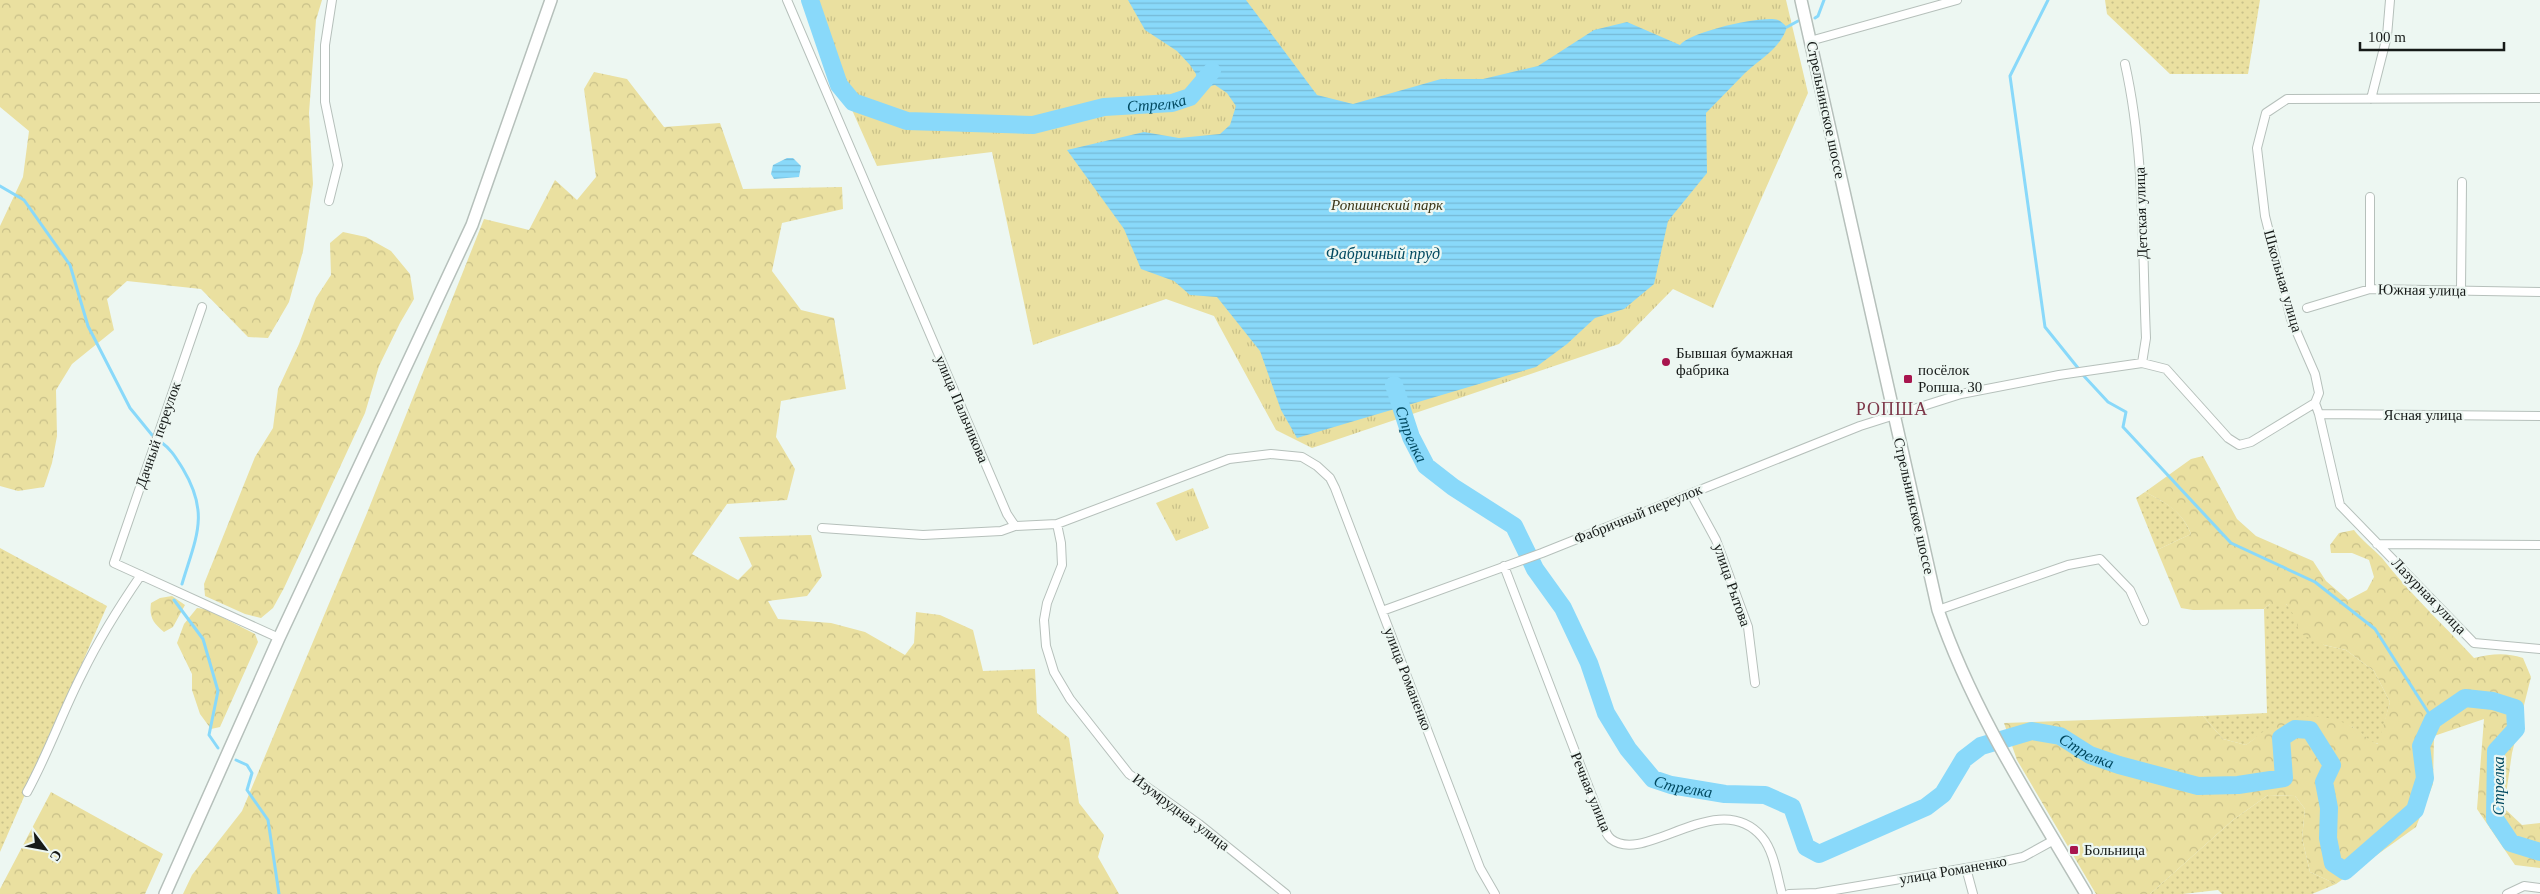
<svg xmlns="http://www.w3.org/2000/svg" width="2540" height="894" font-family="Georgia,serif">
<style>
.grass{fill:url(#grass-dots)}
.forest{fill:url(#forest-crowns)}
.park{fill:url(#park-tufts)}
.water{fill:url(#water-rules)}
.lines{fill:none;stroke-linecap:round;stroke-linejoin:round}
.stream{stroke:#89d9fa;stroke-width:3}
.river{stroke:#89d9fa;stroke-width:18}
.street-casing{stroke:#b6c0bb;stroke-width:10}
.secondary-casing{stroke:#b6c0bb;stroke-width:14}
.street{stroke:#fff;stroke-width:8}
.secondary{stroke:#fff;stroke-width:11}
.poi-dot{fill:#a8154e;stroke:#edf7f2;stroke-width:2}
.labels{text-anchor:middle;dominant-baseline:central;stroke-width:4.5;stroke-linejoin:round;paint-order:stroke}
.street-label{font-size:15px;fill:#161a18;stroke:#edf7f2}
.park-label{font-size:15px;font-style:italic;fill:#393415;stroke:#edf7f2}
.poi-label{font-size:15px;fill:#161a18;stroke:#edf7f2;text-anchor:start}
.water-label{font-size:16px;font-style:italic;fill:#014960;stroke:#edf7f2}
.quarter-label{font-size:18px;letter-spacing:1px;fill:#7d3749;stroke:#edf7f2}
</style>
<defs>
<pattern id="grass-dots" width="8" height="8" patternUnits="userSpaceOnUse" patternTransform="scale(1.25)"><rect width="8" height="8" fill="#eae0a0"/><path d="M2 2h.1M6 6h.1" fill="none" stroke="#c8c089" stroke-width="1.8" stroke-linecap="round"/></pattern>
<pattern id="forest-crowns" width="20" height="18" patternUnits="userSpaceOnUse" patternTransform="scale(1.25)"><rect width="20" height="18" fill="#eae0a0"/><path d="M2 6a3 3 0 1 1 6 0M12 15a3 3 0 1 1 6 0" fill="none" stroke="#c8c089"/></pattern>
<pattern id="park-tufts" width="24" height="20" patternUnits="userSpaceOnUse" patternTransform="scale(1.25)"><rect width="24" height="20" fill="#eae0a0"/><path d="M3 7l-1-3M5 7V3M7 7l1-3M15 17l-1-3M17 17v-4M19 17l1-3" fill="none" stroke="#c8c089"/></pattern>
<pattern id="water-rules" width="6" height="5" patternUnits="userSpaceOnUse" patternTransform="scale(1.25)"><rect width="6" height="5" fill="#89d9fa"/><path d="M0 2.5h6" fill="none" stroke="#76bad6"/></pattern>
</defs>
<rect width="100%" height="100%" fill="#edf7f2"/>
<path class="grass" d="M2105,0H2260L2248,74H2170L2107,14Z
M2145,492C2168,504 2181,510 2191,534L2157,550L2136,498Z
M0,548L107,606L0,852Z
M2270,604H2286L2324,645L2346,650L2374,671L2390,702L2379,744L2371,742L2353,727L2330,719L2274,725L2246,745L2223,739L2203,716L2267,713L2264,609Z
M2268,795L2295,796L2305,809L2302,838L2310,872L2336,884L2312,894H2222L2218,890L2183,894H2150L2233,820Z"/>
<path class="forest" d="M0,0H322L316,20L309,113L313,184L303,251L289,302L268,338L248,337L201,289L127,281L107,299L114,330L72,364L56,390L57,436L52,463L44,487L18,491L0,486V226L23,177L29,131L0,107Z
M594,72L627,79L664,127L720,123L743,189L842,187L843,209L782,223L772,271L801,310L834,318L846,389L781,401L776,437L795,469L787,500L727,504L692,554L738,580L752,566L739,537L811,535L822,576L807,596L768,601L778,619L831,623L865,632L905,655L914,643L916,612L940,615L973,630L983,671L1035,669L1037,713L1069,738L1079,803L1104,835L1098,857L1119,894H183L192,875L242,811L367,513L484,219L529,230L555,180L577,200L596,177L584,89Z
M343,232L366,237L391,251L410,274L414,299L400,323L379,366L365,413L284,588L273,608L261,618L245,614L205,596L204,584L255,457L273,428L278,389L299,344L316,298L331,275L330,243Z
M2203,456L2237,519L2256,536L2313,561L2326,581L2348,600L2367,590L2374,577L2369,560L2352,553H2331L2330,545L2339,533L2354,530C2362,541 2373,548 2382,558C2410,594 2443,624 2474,658C2491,654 2505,652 2523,658L2531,677L2512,753L2504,808L2522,825L2540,823V868L2515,865L2477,809L2484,719L2434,736L2433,784L2416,827L2336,884L2310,872L2302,838L2305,809L2295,796L2268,795L2233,820L2150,894H2096L2017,760L2004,723L2203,716L2223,739L2246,745C2256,738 2265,729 2275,724C2297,713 2330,714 2353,727C2362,732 2367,741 2378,744L2390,702L2374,671L2346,650L2324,645L2299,633L2296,618L2286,604H2270L2264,609L2193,610L2181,608L2157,550L2191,534C2182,511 2166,503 2145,492L2191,459Z
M172,596L185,605L173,627L164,632C153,623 149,617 151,603L160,598Z
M197,608L206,609L255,634L258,642L220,727L211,729L200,714L192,690V674L177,643L184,624Z
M51,792L163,854L145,894H0V889Z"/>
<path class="park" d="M803,0H1786L1808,93L1713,308L1673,289L1619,344L1312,448L1276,430L1214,316L1166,299L1033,345L992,152L877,166Z
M1193,488L1209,528L1176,541L1156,503Z"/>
<path class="water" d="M1128,0H1246L1317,95L1353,104L1441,79H1483L1538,66L1594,30L1627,22L1680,45C1690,32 1762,15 1778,20C1781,21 1785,25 1787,27C1780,49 1761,58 1745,73C1732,86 1719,100 1706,113L1707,173L1668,221L1654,284L1624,309L1595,318L1567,344L1536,367L1297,438L1281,410L1260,351L1217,297L1190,295L1174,281L1141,269L1124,229L1067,150L1144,132L1179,138L1220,134L1230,125L1236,106L1227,93L1215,85L1198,89L1196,74L1190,65L1177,51L1145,30Z
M787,158H793L801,166L799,177L774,179L771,174L773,165Z"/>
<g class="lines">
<path class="stream" d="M2048,0L2010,76L2045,327L2078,368
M1815,18L1818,16L1824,0
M1787,27L1798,21
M0,186L24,200L70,265L88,326L130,408L152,435
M2083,375L2108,402L2126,412L2123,427L2231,543L2315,582L2375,629L2433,720
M161,442C172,450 176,458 183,469C210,514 196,537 182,584
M174,600L203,639L218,691L209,735L218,748
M236,760L247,765L252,773L247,790L268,820L279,894"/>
<g class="river">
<path id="s1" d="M810,0L839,85L853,102L907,121L1033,125L1104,107L1172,103L1190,97L1212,71"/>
<path id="s2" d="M1394,385L1411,437L1426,466L1453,487L1514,526L1535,569L1563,608L1589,663L1606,713L1628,749L1653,779L1671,785L1725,794L1765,795L1792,807L1806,847L1819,854L1926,807L1943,794L1964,759L1981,746L2032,731L2060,736L2090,755L2119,765L2198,786L2238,785L2284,778L2281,738L2295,729L2310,730L2332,765L2324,782L2329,808L2328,838L2333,863L2345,871L2415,810L2425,778L2421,746L2433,720L2465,698L2493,701L2515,708L2516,729L2496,751L2495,819L2511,843L2540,852"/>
</g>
<defs>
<path id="street" d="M787,0L1007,514L1015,526L1057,524L1229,459L1271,454L1302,457L1317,466L1330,478L1335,488L1480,868L1495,894
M1810,41L1957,0
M2125,64C2145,153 2142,247 2146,338L2142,363
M2371,99L2387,36L2390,0
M2370,197V289
M329,201L338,165L325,102V45L332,0
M2461,290L2462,182
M202,307L114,563L279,638
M2307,308L2370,289L2540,292
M2315,403L2319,414L2540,416
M2319,414L2340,505L2474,643L2540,649
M1691,494L1716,540L1748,627L1755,683
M1057,524L1061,543L1062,565L1047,603L1044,620L1046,646L1054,672L1070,699L1129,774L1199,824L1286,894
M822,528L923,535L1001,531L1015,526
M2377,544L2540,545
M1504,566L1602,822C1604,828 1606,835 1611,839C1645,866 1718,786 1762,837C1774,851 1777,876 1782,894
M1938,610L2068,565L2100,559L2130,590L2144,621
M1382,611L1542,553L1860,426L1961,394L2059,375L2142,363L2166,369L2228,438L2239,445L2251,442L2315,403L2319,393L2315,374L2291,319L2265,216L2257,148L2266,113L2287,99L2540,98
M27,792C48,754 62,713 82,674C99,639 119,607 141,575
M1966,868L1973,894
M1789,894L1817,893L1996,863L2023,857L2054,840
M2507,894L2524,886L2540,888"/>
<path id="secondary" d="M1801,0L1938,610C1973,712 2032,802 2086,894
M165,894L279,638L472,225L551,0"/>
</defs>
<use href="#street" class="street-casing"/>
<use href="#secondary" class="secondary-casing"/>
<use href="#street" class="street"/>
<use href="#secondary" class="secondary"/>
</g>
<g class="poi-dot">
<circle cx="1666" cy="362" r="5"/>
<rect x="1903" y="374" width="10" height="10" rx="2.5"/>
<rect x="2069" y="845" width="10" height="10" rx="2.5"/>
</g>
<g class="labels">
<g class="street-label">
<text transform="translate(1826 110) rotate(78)">Стрельнинское шоссе</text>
<text transform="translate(2141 213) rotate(-92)">Детская улица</text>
<text transform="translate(2283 281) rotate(74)">Школьная улица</text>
<text transform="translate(2422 290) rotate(1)">Южная улица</text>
<text transform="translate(962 409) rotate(67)">улица Пальчикова</text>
<text x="2423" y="415">Ясная улица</text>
<text transform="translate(158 435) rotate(-71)">Дачный переулок</text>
<text transform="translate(1914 506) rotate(77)">Стрельнинское шоссе</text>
<text transform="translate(1638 514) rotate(-22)">Фабричный переулок</text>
<text transform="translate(1732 585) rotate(71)">улица Рытова</text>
<text transform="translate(2429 596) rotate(46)">Лазурная улица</text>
<text transform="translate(1408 679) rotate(69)">улица Романенко</text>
<text transform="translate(1591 792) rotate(68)">Речная улица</text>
<text transform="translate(1181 812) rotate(37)">Изумрудная улица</text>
<text transform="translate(1953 870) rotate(-10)">улица Романенко</text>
</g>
<g class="park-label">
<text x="1387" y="205">Ропшинский парк</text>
</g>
<g class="poi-label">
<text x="1676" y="353">Бывшая бумажная<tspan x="1676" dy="17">фабрика</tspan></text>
<text x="1918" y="370">посёлок<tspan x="1918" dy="17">Ропша, 30</tspan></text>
<text x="2084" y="850">Больница</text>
</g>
<g class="water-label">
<text stroke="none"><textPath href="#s1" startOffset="421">Стрелка</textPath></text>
<text x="1383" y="253">Фабричный пруд</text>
<text stroke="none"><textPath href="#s2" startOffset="52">Стрелка</textPath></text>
<text stroke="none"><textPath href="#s2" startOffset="998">Стрелка</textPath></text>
<text stroke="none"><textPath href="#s2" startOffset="516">Стрелка</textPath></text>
<text transform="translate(2498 786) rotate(-90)">Стрелка</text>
</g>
<g class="quarter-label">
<text x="1892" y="409">РОПША</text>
</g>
</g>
<g transform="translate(45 849) rotate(122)" stroke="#edf7f2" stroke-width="4" paint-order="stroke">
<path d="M0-4L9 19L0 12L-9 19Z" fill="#161a18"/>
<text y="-8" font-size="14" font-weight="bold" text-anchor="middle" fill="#161a18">С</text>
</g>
<path d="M2360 42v8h144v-8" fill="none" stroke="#161a18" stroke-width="2.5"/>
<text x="2368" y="42" font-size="15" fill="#161a18" stroke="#edf7f2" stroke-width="4" paint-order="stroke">100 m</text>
</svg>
